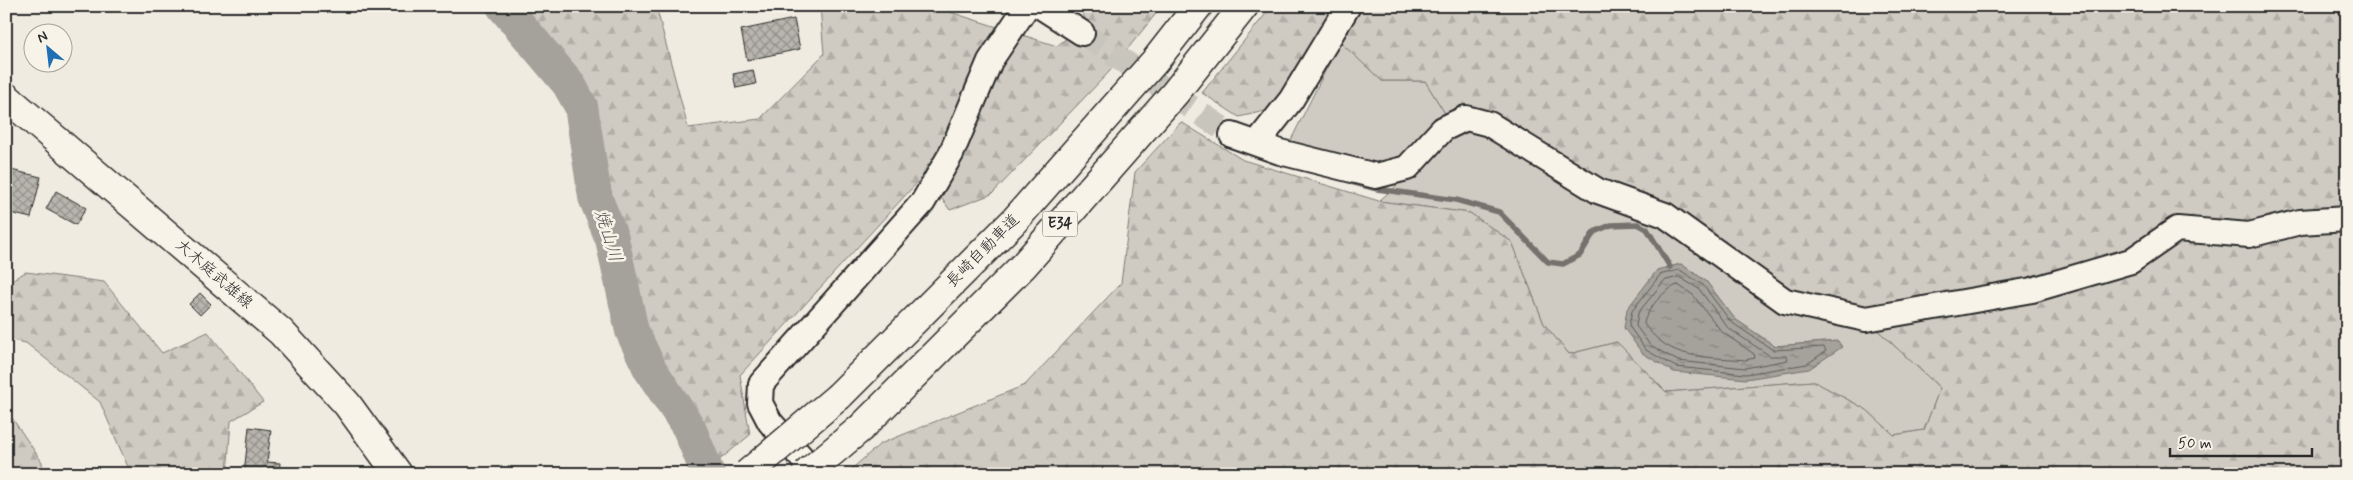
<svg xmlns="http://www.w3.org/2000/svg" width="2353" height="480" font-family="Mynerve,'Klee One',sans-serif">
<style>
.green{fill:#cfcbc2;stroke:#7d7b76;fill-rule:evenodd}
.forest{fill:url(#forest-firs);stroke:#7d7b76}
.water{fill:url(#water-ripples);stroke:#74726e}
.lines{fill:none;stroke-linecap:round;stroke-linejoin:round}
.shore{stroke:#5b5b57;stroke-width:1}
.stream{stroke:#74726e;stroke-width:5.5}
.river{stroke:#a4a29a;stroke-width:34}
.building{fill:url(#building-cross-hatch);stroke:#2b2b2b}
.minor-tunnel{stroke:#c8c5bc;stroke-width:24;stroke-dasharray:24 12;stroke-linecap:butt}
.minor-casing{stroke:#2b2b2b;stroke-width:28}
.major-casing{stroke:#2b2b2b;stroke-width:31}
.highway-casing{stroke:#2b2b2b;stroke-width:31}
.minor{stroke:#f7f3e8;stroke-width:24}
.major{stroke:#f7f3e8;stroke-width:28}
.highway{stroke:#f7f3e8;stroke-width:28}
.highway-bridge-casing{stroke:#2b2b2b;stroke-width:31;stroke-linecap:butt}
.highway-bridge{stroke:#f7f3e8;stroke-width:28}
.labels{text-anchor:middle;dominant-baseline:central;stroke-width:5;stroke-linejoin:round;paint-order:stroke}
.shield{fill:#f7f3e8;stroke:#686764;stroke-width:1}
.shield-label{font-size:15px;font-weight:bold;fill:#2b2b2b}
.street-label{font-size:16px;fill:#2b2b2b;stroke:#f7f3e8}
.water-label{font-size:18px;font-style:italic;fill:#555552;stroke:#f7f3e8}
</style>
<defs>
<pattern id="forest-firs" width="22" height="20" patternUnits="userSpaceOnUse" patternTransform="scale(1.25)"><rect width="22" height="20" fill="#cfcbc2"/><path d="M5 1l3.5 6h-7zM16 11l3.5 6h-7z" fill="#b2aea7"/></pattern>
<pattern id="water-ripples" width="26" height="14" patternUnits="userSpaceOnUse" patternTransform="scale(1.25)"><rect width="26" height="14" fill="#a4a29a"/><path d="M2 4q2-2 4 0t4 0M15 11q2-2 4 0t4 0" fill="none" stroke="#86847e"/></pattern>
<pattern id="building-cross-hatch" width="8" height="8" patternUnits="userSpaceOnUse" patternTransform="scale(1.25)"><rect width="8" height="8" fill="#b8b5ae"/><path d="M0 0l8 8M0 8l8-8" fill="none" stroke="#96938e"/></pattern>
</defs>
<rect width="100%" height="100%" fill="#efebe0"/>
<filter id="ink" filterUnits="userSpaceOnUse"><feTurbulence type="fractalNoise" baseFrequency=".02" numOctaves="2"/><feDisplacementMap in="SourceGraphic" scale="10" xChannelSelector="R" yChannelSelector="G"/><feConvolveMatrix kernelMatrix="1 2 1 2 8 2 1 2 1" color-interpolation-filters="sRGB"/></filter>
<g filter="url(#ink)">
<path class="green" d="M1340,41L1382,81H1425L1446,115L1857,311L1940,388L1924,430L1894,435L1867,410L1813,381L1666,392L1617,342L1569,354L1544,324L1512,242L1470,213L1379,201L1442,145L1403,163L1377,169L1287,148ZM1681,264L1706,281L1735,319L1775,346L1838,341L1746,379L1657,270Z"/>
<path class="forest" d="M514,6H656L688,128L760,119L824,54L820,6H931L1057,46L1086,22L1080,6H1162L1109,72L992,194L950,210L924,175L740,375L750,435L717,462L650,354L589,99Z
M1272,6H2347V474H846L880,444L1025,385L1121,283L1135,172L1181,122L1243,160L1379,201L1470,213L1512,242L1544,324L1569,354L1617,342L1666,392L1813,381L1867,410L1894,435L1924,430L1940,388L1857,311L1778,286L1597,179L1446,115L1425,81H1382L1326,29L1269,110L1239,117L1202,93Z
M26,272L104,282L162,353L208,332L263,402L231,421L227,474H131L100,402L26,343L6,339V283Z
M6,416L12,418L42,462L43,474H9L6,468Z"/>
<path class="water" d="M1681,264L1706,281L1735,319L1775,346L1838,341L1842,347L1809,369L1746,379L1674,372L1642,353L1624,328L1627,309L1657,270Z"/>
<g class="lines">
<path class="shore" d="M1680,270L1703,285L1731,322L1773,350L1824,347L1826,351L1807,364L1746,374L1676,367L1646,350L1629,326L1632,311L1660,275Z
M1679,277L1699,289L1728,328L1770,356H1786L1788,360L1745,368L1678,361L1650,345L1636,326L1638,313L1664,281Z
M1678,285L1693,295L1722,332L1754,354L1755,358L1745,360C1703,356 1671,361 1644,324C1645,311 1666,287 1678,285Z"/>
<path class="stream" d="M1351,182L1377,189L1456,200L1499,212L1548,262L1563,264L1580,255L1594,232L1611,225L1638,224L1647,229L1670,267"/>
<path class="river" d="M503,6L568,83L581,106L595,197L612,239L632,331L650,369L689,428L708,474"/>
</g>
<path class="building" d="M794,19L800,49L747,60L741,30Z
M753,70L756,84L736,88L733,74Z
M11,170L41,177L31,218L6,212V189Z
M56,191L86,208L76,225L46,209Z
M200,293L211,304L200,315L189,304Z
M249,427L271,430L267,462L280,463L279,474H244Z"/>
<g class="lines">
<path class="minor-tunnel" d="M1082,33L1232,135"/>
<defs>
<path id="minor" d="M1040,6L1082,33
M1232,135L1280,152L1376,176L1407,168L1443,129L1466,118L1489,124L1598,191L1665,215L1785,301L1866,319L2032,290L2131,261L2177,229L2249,235L2300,222L2347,219
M1257,143L1291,100L1348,6
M816,474L770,422L760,403L761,384L923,202L951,154L990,61L1027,6"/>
<path id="major" d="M6,97L281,332L347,404L398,474"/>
<path id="highway" d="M839,396L1014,221L1155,61L1198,6
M862,427L1024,265L1175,93L1244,6"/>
</defs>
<use href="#minor" class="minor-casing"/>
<use href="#major" class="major-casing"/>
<use href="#highway" class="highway-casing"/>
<use href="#minor" class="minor"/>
<use href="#major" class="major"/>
<use href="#highway" class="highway"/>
<defs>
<path id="highway-bridge" d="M747,474L839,396
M806,474L862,427"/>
</defs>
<use href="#highway-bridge" class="highway-bridge-casing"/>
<use href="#highway-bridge" class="highway-bridge"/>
</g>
</g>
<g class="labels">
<rect class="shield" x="1042.5" y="211.5" width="35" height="25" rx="4"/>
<g class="shield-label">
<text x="1060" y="224">E34</text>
</g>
<g class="street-label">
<text transform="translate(983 251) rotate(-45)">長崎自動車道</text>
<text transform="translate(214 274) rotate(41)">大木庭武雄線</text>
</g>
<g class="water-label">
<text transform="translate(608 236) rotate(73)">焼山川</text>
</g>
</g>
<rect width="2353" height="480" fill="none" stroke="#f7f3e8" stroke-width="25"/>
<rect x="12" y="12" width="2328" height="455" fill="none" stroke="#2b2b2b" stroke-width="2" filter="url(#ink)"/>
<g transform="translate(48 48) rotate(332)"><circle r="24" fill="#f7f3e8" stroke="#a5a39c"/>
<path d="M0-4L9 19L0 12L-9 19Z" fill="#1f6fb2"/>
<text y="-8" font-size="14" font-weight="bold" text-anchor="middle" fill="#2b2b2b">N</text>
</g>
<path d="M2170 448v8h142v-8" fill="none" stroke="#2b2b2b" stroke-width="2.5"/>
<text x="2178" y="448" font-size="15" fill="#2b2b2b" stroke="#f7f3e8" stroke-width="4" paint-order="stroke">50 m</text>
</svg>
